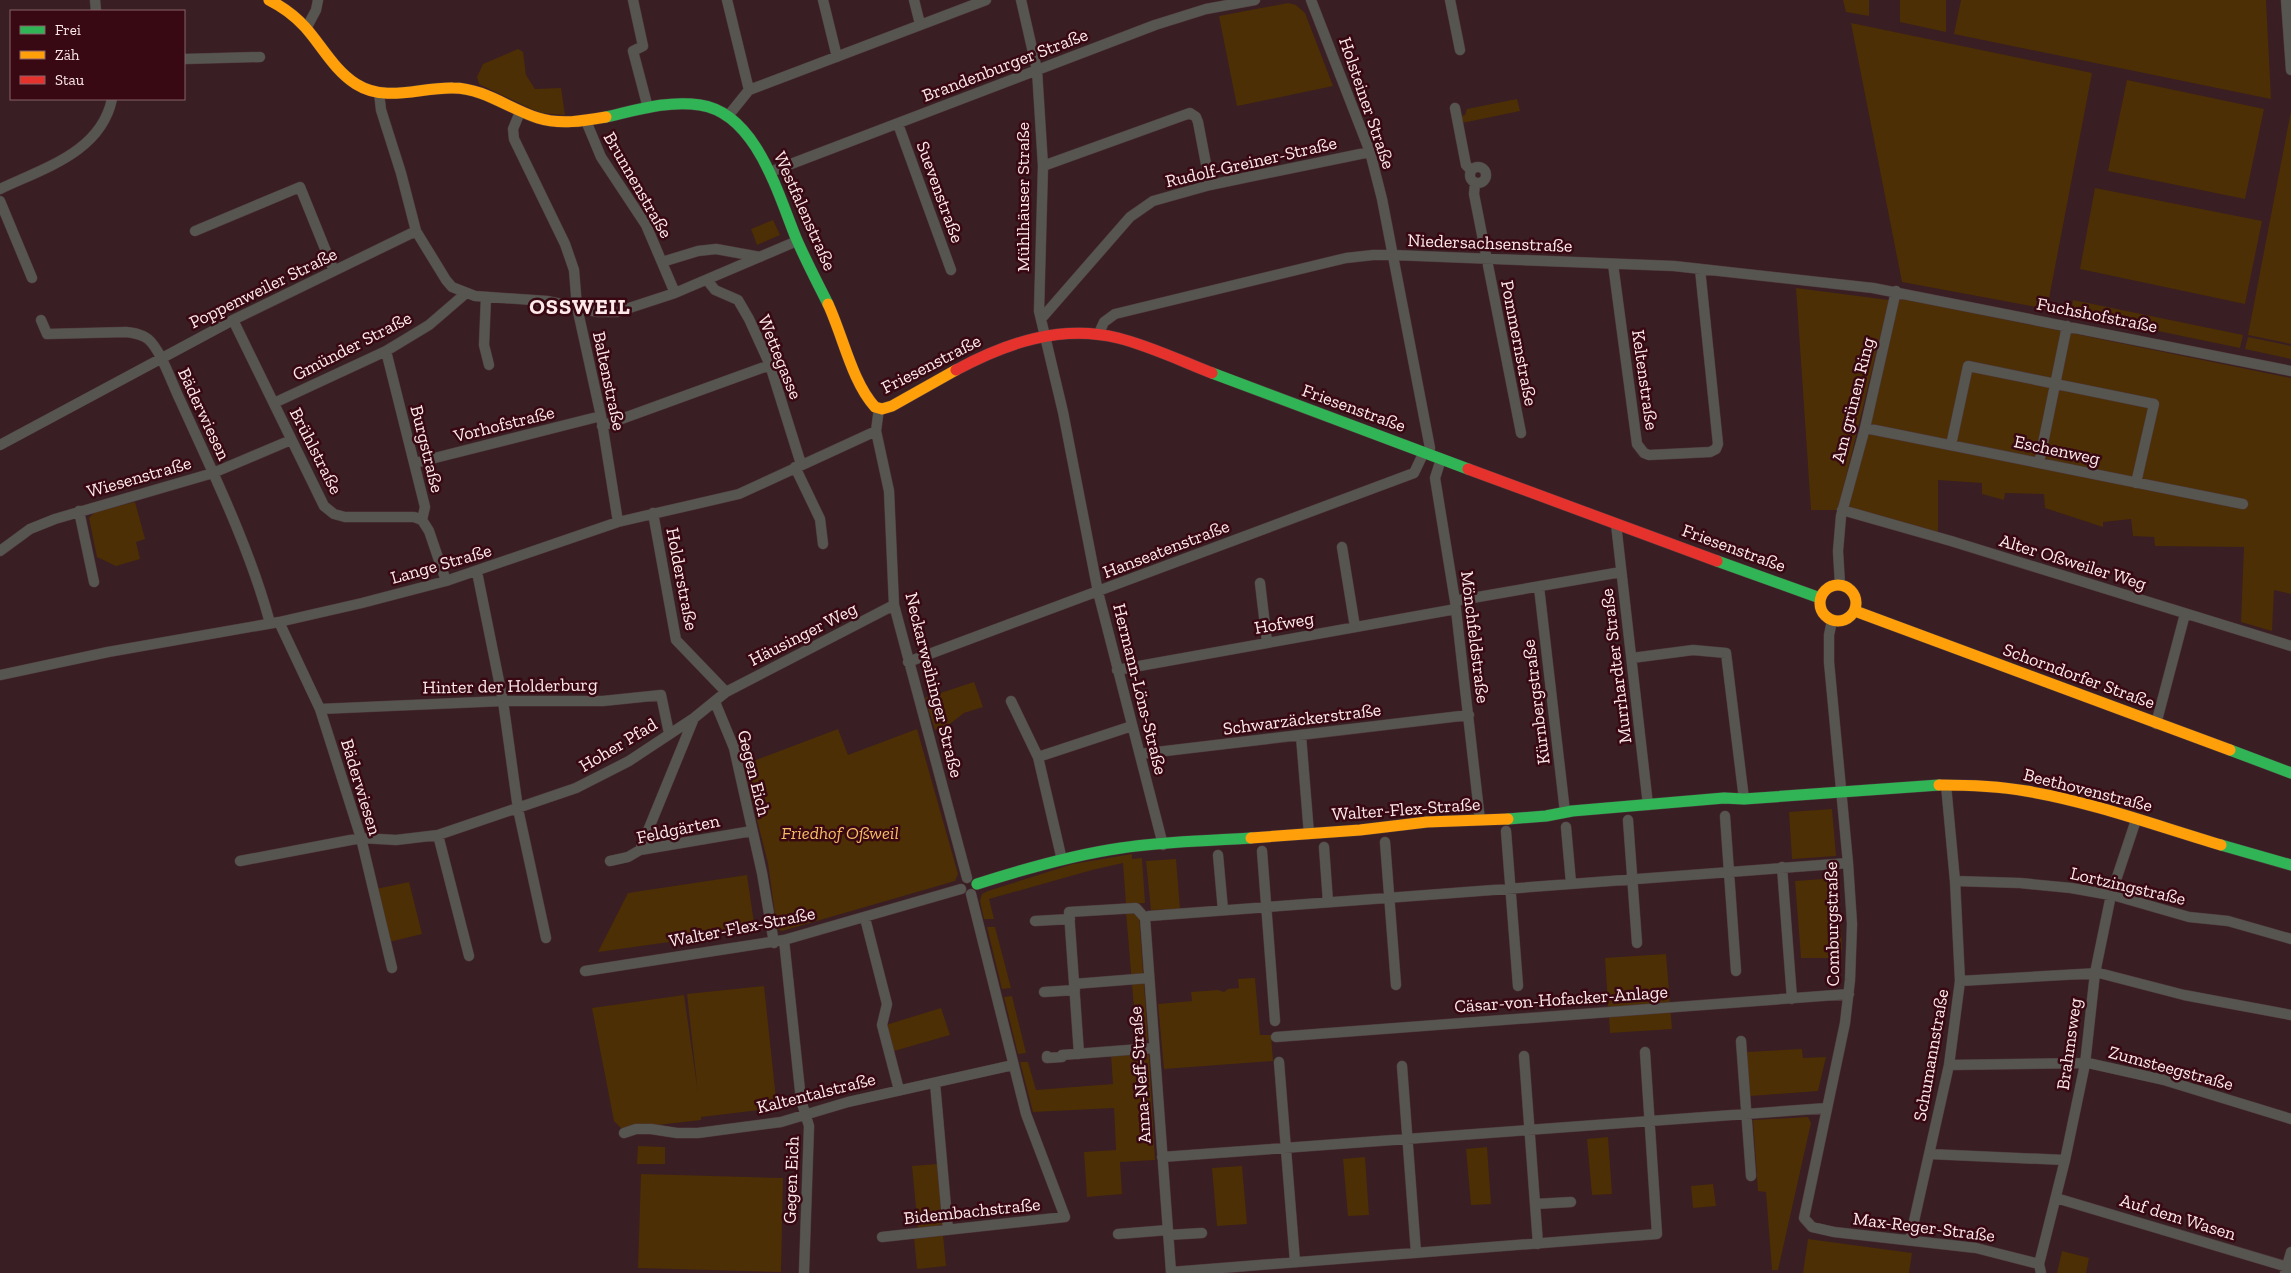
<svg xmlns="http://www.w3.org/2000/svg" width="2291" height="1273" font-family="'Zilla Slab',serif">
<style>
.green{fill:#4c2f05}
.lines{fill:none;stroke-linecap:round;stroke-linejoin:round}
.street-casing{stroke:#4e393d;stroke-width:11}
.fast-casing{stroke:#4e393d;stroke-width:12}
.slow-casing{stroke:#4e393d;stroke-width:12}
.jam-casing{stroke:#4e393d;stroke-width:12}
.street{stroke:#565550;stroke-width:10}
.fast{stroke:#30b455;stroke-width:11}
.slow{stroke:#ff9f0a;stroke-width:11}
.jam{stroke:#e5322d;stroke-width:11}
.labels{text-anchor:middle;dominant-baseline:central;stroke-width:5;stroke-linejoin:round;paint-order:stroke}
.street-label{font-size:18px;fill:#fee9ea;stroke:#380912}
.park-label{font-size:18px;font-style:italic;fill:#f9bc66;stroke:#380912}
.district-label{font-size:22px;font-weight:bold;letter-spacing:1px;fill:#fee9ea;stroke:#380912}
</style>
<rect width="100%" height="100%" fill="#391e23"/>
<path class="green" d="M1843,0H1869V16L1846,12Z
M1900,0H1946V32L1900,22Z
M1961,0H2266L2271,99L1954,34Z
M1288,3L1296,5L1305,13L1333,86L1237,106L1219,16Z
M1851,23L2092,73L2047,309L1902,282Z
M518,49L523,52L526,75L535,89L561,88L565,115L540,113L479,84L477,77L483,64Z
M2127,80L2264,109L2245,199L2108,171Z
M1517,99L1520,111L1462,123L1461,116L1465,115L1467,109Z
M2291,111V344L2248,335Z
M2095,188L2262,221L2245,304L2080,269Z
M773,220L780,235L757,245L751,229Z
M1796,288L1889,300L1838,510H1811Z
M1900,298L2291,378V594L2274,590L2272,631L2241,622L2244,547L2155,546L2154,537L2133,536L2131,519L2103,522V527L2045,508L2044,494L2005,493L2004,500L1982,494V483L1938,480V537L1842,510L1898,300Z
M2073,300L2243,335L2240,348L2071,313Z
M2248,337L2291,346V359L2245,349Z
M135,502L145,539L136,542L140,559L116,566L97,557L89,518L95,512Z
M974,682L983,707L964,713L947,726L935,730L925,698Z
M838,729L848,755L917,729L958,874L955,881L782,931L777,929L768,863L743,765Z
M1832,809L1836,856L1792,859L1789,812Z
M1132,854V859L1142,858L1145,903L1126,904L1123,863L1092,870L989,899L994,919H984L980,901L982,894L988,891L1073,864Z
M1176,859L1180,909L1151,910L1146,861Z
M747,875L755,930L598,952L628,893Z
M1838,878L1842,949L1837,958H1801L1795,881Z
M409,882L422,934L389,942L376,889Z
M1126,912H1133L1139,917L1148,1039L1144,1043L1137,1044Z
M987,927H995L1011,988L1002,989Z
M1666,954L1672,1029L1610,1033L1605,958Z
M1255,978L1260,1035H1271L1273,1061L1164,1069L1158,1004L1192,1001L1191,992L1218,990L1224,992L1228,989L1239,988L1238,979Z
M764,986L777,1108L701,1117V1120L622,1129L614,1121L592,1008L684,995L698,1093L687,994Z
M1012,996L1026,1053L1018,1054L1004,997Z
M941,1008L950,1035L894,1051L886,1025Z
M1802,1049L1803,1058L1826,1057L1818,1091L1750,1096L1747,1052Z
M1146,1052L1149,1055L1155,1160L1120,1162L1122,1194L1087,1197L1084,1152L1116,1150L1114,1108L1033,1112L1020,1062H1028L1036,1090L1113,1084L1111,1055Z
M1808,1117L1811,1123L1778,1270H1772L1766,1192L1758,1191L1753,1120Z
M1608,1137L1612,1194L1592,1195L1587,1139Z
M638,1146L665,1147V1164H637Z
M1487,1147L1491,1204L1471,1205L1466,1149Z
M1365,1157L1369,1215L1348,1216L1343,1159Z
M937,1164L943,1225L918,1229L912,1166Z
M1242,1166L1247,1224L1217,1226L1212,1168Z
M641,1174L783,1178L781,1272L638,1268Z
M1713,1184L1716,1206L1693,1208L1691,1186Z
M943,1235L946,1266L917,1269L914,1237Z
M1808,1239L1912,1253L1909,1273H1803Z
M2062,1251L2089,1258L2086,1273H2057Z"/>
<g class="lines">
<defs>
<path id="street" d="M95,0L96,11
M633,0L643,46L633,51L648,108
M727,0L749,90
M823,0L837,57
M914,0L920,24
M1021,0L1037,70L1043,166L1039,311L1063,412L1098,592L1163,845
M1311,0L1370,152L1382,199L1430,448L1428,454
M1450,0L1460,50
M2286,0L2291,70
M307,27L316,10L318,0
M184,59L260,57
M379,93L381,110L401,173L416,231L446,280L452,287L475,296L547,301L598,312H617L675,293L797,241
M1455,108L1466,165L1471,170
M520,112L513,129L514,139L565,244L574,270L577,307L601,416L618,522
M728,116L749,90L986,0
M586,121L601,157L646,225L675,293
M898,124L951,270
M1043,166L1190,113L1196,117L1198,122L1210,185
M1470 175a8 8 0 1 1 16 0a8 8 0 1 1-16 0Z
M770,172L1155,25L1206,9L1255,0
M1475,183L1474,194L1521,433
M0,189C44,168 101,152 112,99
M0,201L32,278
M195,231L300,187L334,271
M662,262L698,251L716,249L760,257
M1613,264L1637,444L1644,453L1649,455L1710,452L1716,449L1718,444L1700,269
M707,280L715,290L738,300L749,319L770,365L801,464
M486,297L484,345L489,365
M1041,319L1130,217L1153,201L1210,185L1370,152
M41,320L47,334L126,332C134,333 142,334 148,339C161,350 172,384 180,400C213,473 249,546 270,623
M233,320L324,506L334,514L345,517H414L422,520
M1099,333L1104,322L1115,314L1346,258L1373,255H1393L1674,266L1873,288L2291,371
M386,351L425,507L422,520
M274,403L386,351L429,325L465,294
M879,408L876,431L889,491L894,605L967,878
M602,426L770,365
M1865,428L2243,504
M0,445L233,320L416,231
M1951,445L1968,366L2154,404L2136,483
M1441,459L1435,478L1455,601L1480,820
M415,463L601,416
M2039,463L2067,326
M795,467L820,519L823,544
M1842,510L1951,541L2291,646
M79,511L94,582
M653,513L676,640L726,692
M422,520L429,531L446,581
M1616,524L1648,805
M1342,547L1355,627
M0,551L30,529L55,519L213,473L291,440
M477,572L503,701L518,809L546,938
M1260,583L1267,642
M1840,585L1838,551L1841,516L1865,428L1896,291
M1539,587L1565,812
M1455,601L1621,572
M1832,621L1829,635V662L1848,863L1852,924L1850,980L1845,1023L1804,1218L1812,1227L1834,1232L1976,1248L2039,1264
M279,622L320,709L361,838L392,968
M1632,658L1693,650L1726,653L1744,799
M908,662L1414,473L1424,452
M1117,670L1456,609
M0,675L108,652L279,622L362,603L446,581L618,522L739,494L876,431
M1011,701L1038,757
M715,702L734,748L762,873L774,943
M320,709L503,701H603L661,695L669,733
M2156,724L2185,614
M1301,736L1309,834
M1140,754L1469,715
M1725,816L1736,971
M1628,820L1637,943
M1566,827L1571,883
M1506,831L1518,986
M438,835L469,956
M1385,842L1396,985
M1324,847L1328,902
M640,850L694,718
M1262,851L1275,1021
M1218,855L1223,910
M1062,860L1038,757L1132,726
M240,861L361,838L396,840L438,835L576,788L629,761L694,718L726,692L894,605
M610,861L628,857L640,850L752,831
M1782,867L1792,999
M1955,881L2020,883L2071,888L2116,896L2189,917L2228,921L2291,939
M865,918L887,1004L882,1025L899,1090
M1145,918L1171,1272L1657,1234L1645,1052
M1145,918L1149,916L1848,863
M1035,921L1070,919
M784,940L801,1100L809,1126L804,1273
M585,971L784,940L961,889
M1960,981L2099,973L2184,995L2291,1015
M1074,984L1149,978
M1044,992L1075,990
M1276,1037L1849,994
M1741,1041L1751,1176
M1079,1054L1069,912L1136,908L1145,918
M1047,1056V1058L1062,1057V1055L1154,1048
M1524,1056L1538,1244
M1279,1062L1295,1262
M1949,1065L2088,1063L2164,1080L2291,1119
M1402,1066L1416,1253
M935,1083L948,1230
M624,1133L636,1129H651L677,1133H698L781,1122L848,1102L1013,1065
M1929,1154L2065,1160
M1162,1157L1827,1108
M2056,1198L2291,1268
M1535,1204L1571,1202
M1118,1234L1168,1230
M1168,1235L1202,1233
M882,1237L1065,1217L1026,1114L971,894
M1910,1239L1949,1065L1960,981L1955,881L1946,785
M2041,1273L2039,1264L2065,1160L2085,1064L2095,973L2111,895L2136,820
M2285,1273L2291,1252"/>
<path id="fast" d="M606,117C637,110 668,100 700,105C756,113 778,194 796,238C806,261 817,282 828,304
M1212,373L1468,469
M1717,561L1820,598
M2230,750L2291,773
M1508,819L1546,816L1572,811L1724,798L1744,799L1939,785
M2221,845L2291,865
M977,884C1024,869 1072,855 1121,848C1164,841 1208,841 1251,838"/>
<path id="slow" d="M269,0C283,7 295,16 305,27C322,46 334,70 356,84C386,103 420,87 453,88C484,88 509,109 538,118C560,125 583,121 606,117
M828,304C843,336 852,382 875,407L882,409L892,406L956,370
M1820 603a18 18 0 1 1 36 0a18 18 0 1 1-36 0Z
M1855,611L2230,750
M1939,785C1968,785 1997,786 2026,791C2092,802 2157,826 2221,845
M1251,838L1360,830L1427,822L1508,819"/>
<path id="jam" d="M956,370C1006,343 1061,324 1118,338C1150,346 1181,361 1212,373
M1468,469L1717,561"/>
</defs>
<use href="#street" class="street-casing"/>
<use href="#fast" class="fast-casing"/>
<use href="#slow" class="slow-casing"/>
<use href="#jam" class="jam-casing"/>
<use href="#street" class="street"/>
<use href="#fast" class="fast"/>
<use href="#slow" class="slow"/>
<use href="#jam" class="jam"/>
</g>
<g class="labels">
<g class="street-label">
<text transform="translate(1005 65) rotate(-21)">Brandenburger Straße</text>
<text transform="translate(1367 103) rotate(71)">Holsteiner Straße</text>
<text transform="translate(1251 162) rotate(-13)">Rudolf-Greiner-Straße</text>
<text transform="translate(638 185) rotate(60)">Brunnenstraße</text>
<text transform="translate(940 192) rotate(70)">Suevenstraße</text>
<text transform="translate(1023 197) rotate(-90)">Mühlhäuser Straße</text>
<text transform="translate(805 211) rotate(66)">Westfalenstraße</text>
<text transform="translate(1490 243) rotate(2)">Niedersachsenstraße</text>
<text transform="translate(263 288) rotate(-26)">Poppenweiler Straße</text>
<text transform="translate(2097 315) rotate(11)">Fuchshofstraße</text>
<text transform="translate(1519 343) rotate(79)">Pommernstraße</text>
<text transform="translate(352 346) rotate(-27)">Gmünder Straße</text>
<text transform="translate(780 357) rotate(68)">Wettegasse</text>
<text transform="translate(931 364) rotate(-27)">Friesenstraße</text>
<text transform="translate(1645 380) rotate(82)">Keltenstraße</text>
<text transform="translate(609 381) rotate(78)">Baltenstraße</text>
<text transform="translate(1853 400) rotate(-76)">Am grünen Ring</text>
<text transform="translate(1354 408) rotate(20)">Friesenstraße</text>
<text transform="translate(204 414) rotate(65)">Bäderwiesen</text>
<text transform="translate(504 424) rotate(-14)">Vorhofstraße</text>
<text transform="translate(427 449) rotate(76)">Burgstraße</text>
<text transform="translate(2057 450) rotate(12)">Eschenweg</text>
<text transform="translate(316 451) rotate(63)">Brühlstraße</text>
<text transform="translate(139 477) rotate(-16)">Wiesenstraße</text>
<text transform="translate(1734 548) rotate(20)">Friesenstraße</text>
<text transform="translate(1166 549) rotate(-21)">Hanseatenstraße</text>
<text transform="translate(2073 562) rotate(17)">Alter Oßweiler Weg</text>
<text transform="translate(441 564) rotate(-16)">Lange Straße</text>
<text transform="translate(682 579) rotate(79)">Holderstraße</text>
<text transform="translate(1284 623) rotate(-10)">Hofweg</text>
<text transform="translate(803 634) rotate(-27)">Häusinger Weg</text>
<text transform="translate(1475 637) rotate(83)">Mönchfeldstraße</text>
<text transform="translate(1616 666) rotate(-97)">Murrhardter Straße</text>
<text transform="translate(2079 676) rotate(20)">Schorndorfer Straße</text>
<text transform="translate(934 685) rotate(76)">Neckarweihinger Straße</text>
<text transform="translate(510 686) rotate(-1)">Hinter der Holderburg</text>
<text transform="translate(1140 689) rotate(76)">Hermann-Löns-Straße</text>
<text transform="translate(1536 702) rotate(-97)">Kürnbergstraße</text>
<text transform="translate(1302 719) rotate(-7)">Schwarzäckerstraße</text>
<text transform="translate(618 745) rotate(-31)">Hoher Pfad</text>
<text transform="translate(754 773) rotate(76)">Gegen Eich</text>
<text transform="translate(361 787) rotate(73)">Bäderwiesen</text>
<text transform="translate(2088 790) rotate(14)">Beethovenstraße</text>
<text transform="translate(1406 809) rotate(-4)">Walter-Flex-Straße</text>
<text transform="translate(678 829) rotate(-12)">Feldgärten</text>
<text transform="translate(2128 886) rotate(13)">Lortzingstraße</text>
<text transform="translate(1832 924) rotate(-91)">Comburgstraße</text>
<text transform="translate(742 927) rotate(-11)">Walter-Flex-Straße</text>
<text transform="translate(1561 999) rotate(-4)">Cäsar-von-Hofacker-Anlage</text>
<text transform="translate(2069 1044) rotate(-82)">Brahmsweg</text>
<text transform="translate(1931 1055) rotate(-80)">Schumannstraße</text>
<text transform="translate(2171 1068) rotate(15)">Zumsteegstraße</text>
<text transform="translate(1140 1075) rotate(-94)">Anna-Neff-Straße</text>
<text transform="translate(816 1093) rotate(-14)">Kaltentalstraße</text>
<text transform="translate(791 1180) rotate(-88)">Gegen Eich</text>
<text transform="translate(972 1211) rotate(-6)">Bidembachstraße</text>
<text transform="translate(2178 1217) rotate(17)">Auf dem Wasen</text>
<text transform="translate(1924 1227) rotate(7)">Max-Reger-Straße</text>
</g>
<g class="park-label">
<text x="840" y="833">Friedhof Oßweil</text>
</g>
<g class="district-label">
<text x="580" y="306">OSSWEIL</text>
</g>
</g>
<rect x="10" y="10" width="175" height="90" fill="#380912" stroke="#876368"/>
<rect x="20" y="26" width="25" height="8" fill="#30b455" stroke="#876368"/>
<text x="55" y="35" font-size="15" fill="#fee9ea">Frei</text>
<rect x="20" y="51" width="25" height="8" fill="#ff9f0a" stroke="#876368"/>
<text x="55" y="60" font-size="15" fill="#fee9ea">Zäh</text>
<rect x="20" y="76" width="25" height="8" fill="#e5322d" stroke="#876368"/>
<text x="55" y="85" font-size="15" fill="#fee9ea">Stau</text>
</svg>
